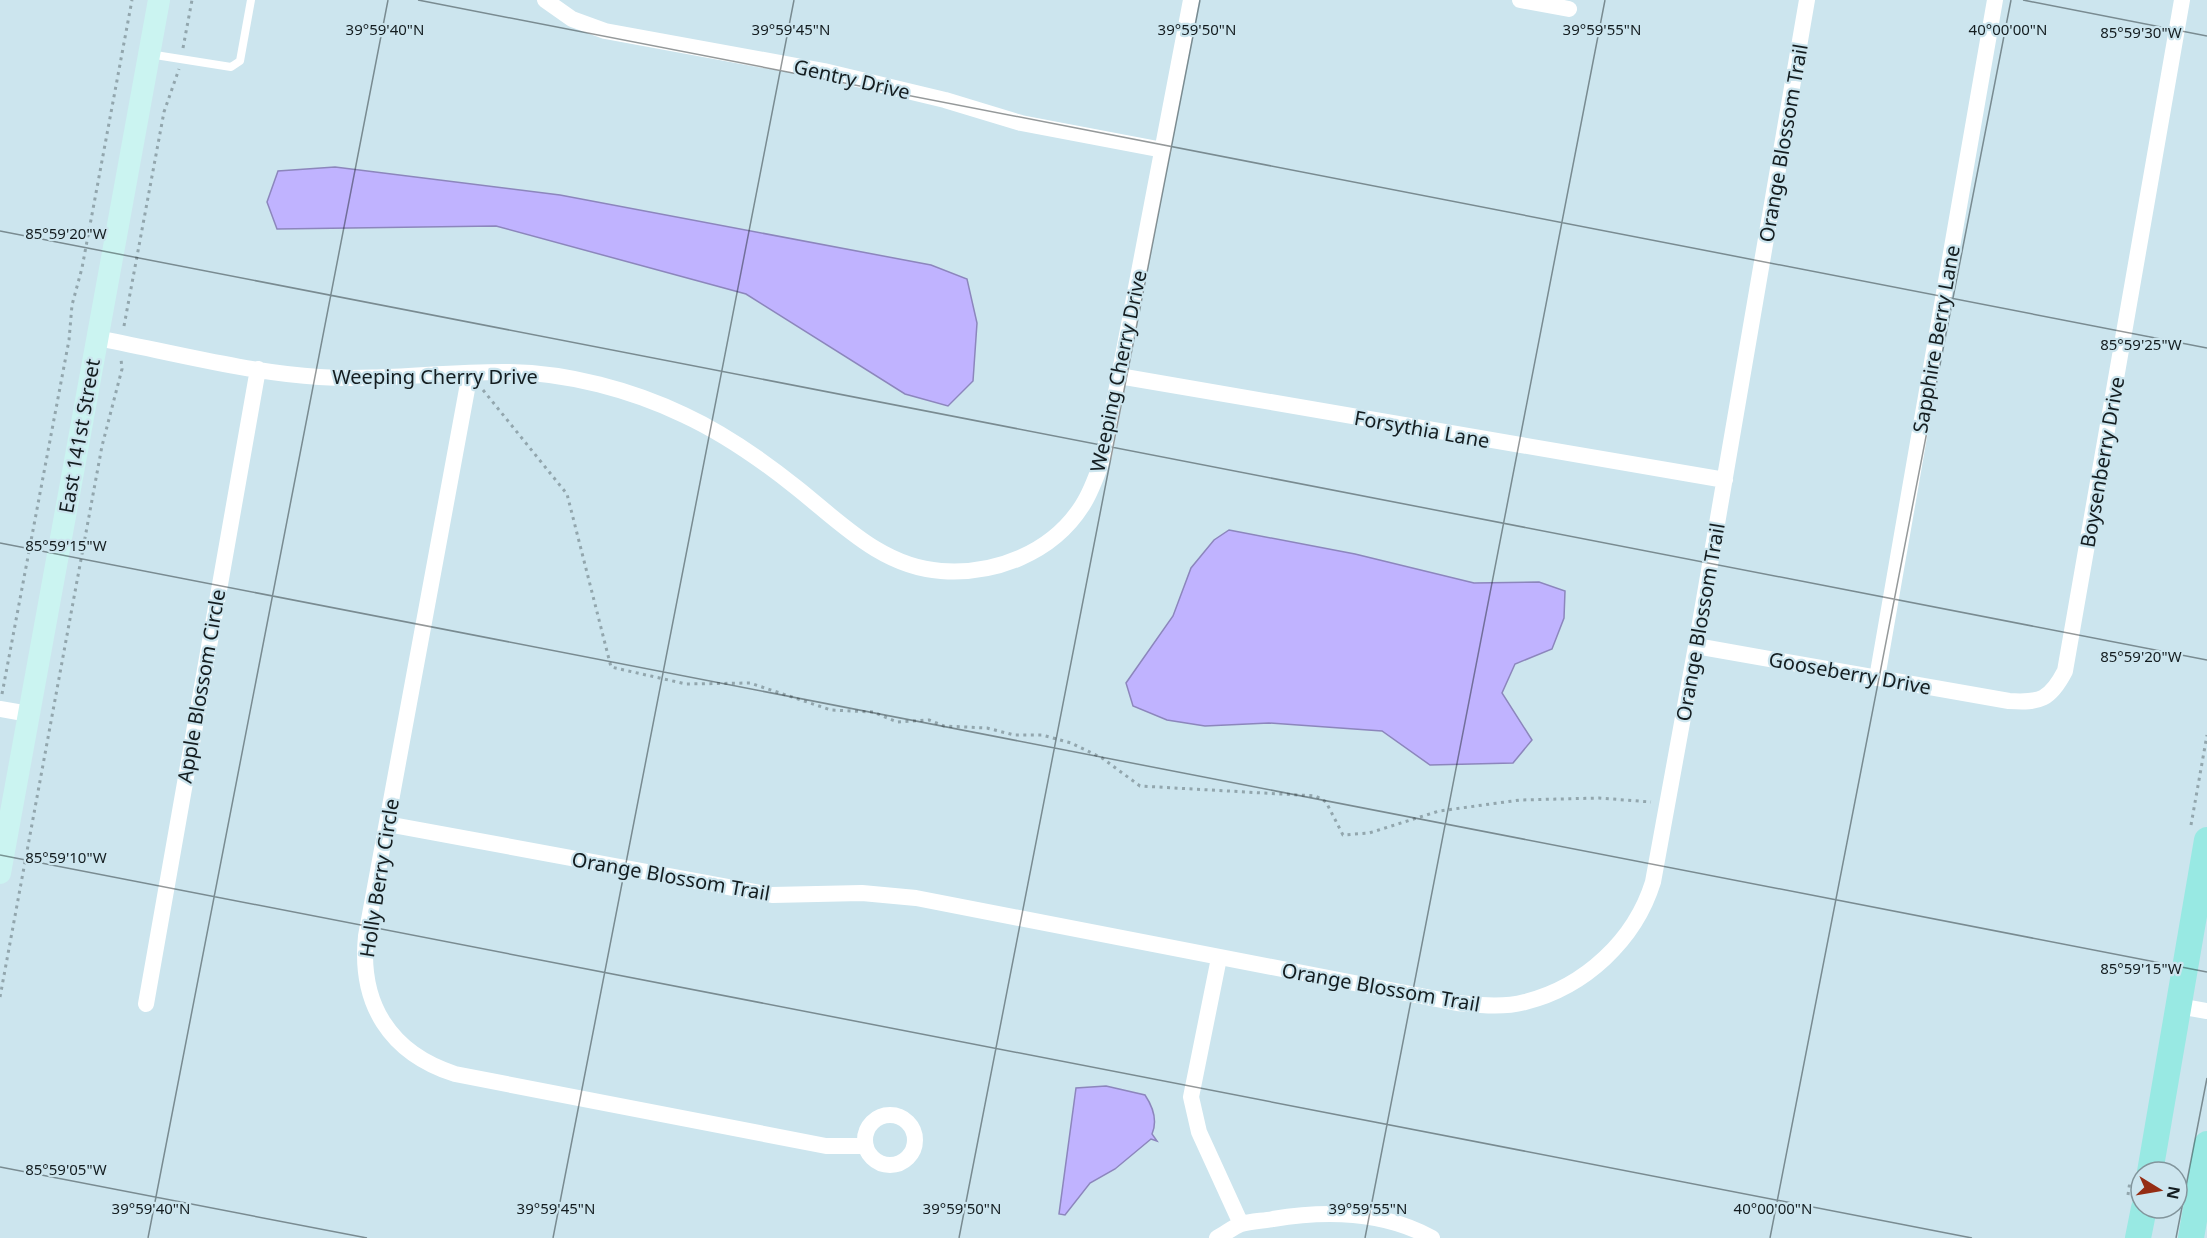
<svg xmlns="http://www.w3.org/2000/svg" width="2207" height="1238" font-family="'Noto Sans',sans-serif">
<style>
.water{fill:#c0b3ff;stroke:#8c86bc;stroke-width:1.5}
.lines{fill:none;stroke-linecap:round;stroke-linejoin:round}
.path{stroke:#92a6ad;stroke-width:3;stroke-dasharray:3 4.5;stroke-linecap:butt}
.lane{stroke:#fff;stroke-width:8}
.street{stroke:#fff;stroke-width:16}
.secondary{stroke:#cbf4f1;stroke-width:22}
.primary{stroke:#98e9e3;stroke-width:26}
.ticks{fill:none;stroke:#141d20;stroke-width:1.5;stroke-opacity:0.45}
.labels{text-anchor:middle;dominant-baseline:central;stroke-width:4.5;stroke-linejoin:round;paint-order:stroke}
.street-label{font-size:20px;fill:#141d20;stroke:#cce5ee}
.ticks-label{font-size:15px;text-anchor:middle;fill:#141d20;stroke:#cce5ee;stroke-width:4.5;stroke-linejoin:round;paint-order:stroke}
</style>
<rect width="100%" height="100%" fill="#cce5ee"/>
<path class="water" d="M335,167L560,195L931,265L967,279L977,323L973,381L948,406L905,394L746,294L496,226L277,229L267,202L278,171Z
M1229,530L1355,554L1474,583L1539,582L1565,591L1564,618L1552,649L1515,664L1502,693L1532,740L1513,763L1430,765L1382,731L1269,723L1205,726L1167,720L1133,706L1126,683L1173,616L1191,568L1214,540Z
M1106,1086L1145,1095C1153,1107 1158,1120 1152,1134L1157,1141L1151,1139L1115,1169L1090,1183L1065,1215L1059,1214L1076,1088Z"/>
<g class="lines">
<path class="path" d="M183,48L192,0
M124,326L164,112L179,69
M483,390L567,494L611,667L686,684L750,683L831,710L873,712L897,722L929,720L944,726L987,728L1014,735H1042L1071,743L1102,758L1140,786L1316,796L1326,802L1343,835L1369,833L1439,811L1520,800L1599,798L1651,802
M2,694L69,340L72,305L82,268L132,0
M2191,825L2207,735
M0,997L102,446L122,369L121,359
M2128,1195L2130,1181"/>
<path class="lane" d="M149,54L231,67L240,61L251,0"/>
<path class="street" d="M545,0L572,19L605,31L824,71L945,100L1021,123L1163,150
M1520,0L1569,9
M97,338C170,352 245,372 319,377C382,381 446,371 510,372C568,373 632,390 684,415C725,434 762,460 797,488C841,523 882,567 941,571C995,575 1052,553 1082,506C1092,491 1098,472 1104,455L1191,0
M470,373L366,936C359,1004 390,1053 455,1074L826,1146H865
M1119,376L1725,480
M1696,646L2009,701C2040,703 2050,700 2065,671L2182,0
M1877,678L1995,0
M0,709L29,714
M387,824L772,895L862,893L916,898L1457,1003C1479,1005 1503,1008 1525,1002C1585,987 1635,940 1653,882L1696,646L1807,0
M1219,958L1191,1097L1199,1132L1241,1224
M146,1004L258,369
M2178,1006L2207,1011
M865 1140a25 25 0 1 1 50 0a25 25 0 1 1-50 0Z
M1217,1238C1225,1234 1233,1227 1241,1224C1251,1221 1263,1221 1273,1219C1327,1210 1383,1211 1432,1238"/>
<path class="secondary" d="M0,873L159,0"/>
<path class="primary" d="M2150,1172L2207,840
M2138,1238L2144,1208
M2191,1238L2207,1144"/>
</g>
<path class="ticks" d="M418,0L2207,348M2023,0L2207,36M0,231L2207,660M0,543L2207,972M0,855L1972,1238M0,1167L367,1238M148,1238L388,0M553,1238L794,0M959,1238L1200,0M1365,1238L1605,0M1770,1238L2011,0M2176,1238L2207,1078"/>
<g class="labels">
<g class="street-label">
<text transform="translate(852 79) rotate(13)">Gentry Drive</text>
<text transform="translate(1783 143) rotate(-80)">Orange Blossom Trail</text>
<text transform="translate(1936 339) rotate(-80)">Sapphire Berry Lane</text>
<text transform="translate(1118 371) rotate(-78)">Weeping Cherry Drive</text>
<text x="435" y="376">Weeping Cherry Drive</text>
<text transform="translate(1422 429) rotate(10)">Forsythia Lane</text>
<text transform="translate(79 436) rotate(-80)">East 141st Street</text>
<text transform="translate(2102 462) rotate(-80)">Boysenberry Drive</text>
<text transform="translate(1700 622) rotate(-80)">Orange Blossom Trail</text>
<text transform="translate(1850 673) rotate(10)">Gooseberry Drive</text>
<text transform="translate(201 686) rotate(-80)">Apple Blossom Circle</text>
<text transform="translate(671 876) rotate(10)">Orange Blossom Trail</text>
<text transform="translate(379 878) rotate(-81)">Holly Berry Circle</text>
<text transform="translate(1381 987) rotate(10)">Orange Blossom Trail</text>
</g>
</g>
<g class="ticks-label">
<text x="385" y="35">39°59'40"N</text>
<text x="791" y="35">39°59'45"N</text>
<text x="1197" y="35">39°59'50"N</text>
<text x="1602" y="35">39°59'55"N</text>
<text x="2008" y="35">40°00'00"N</text>
<text x="2141" y="38">85°59'30"W</text>
<text x="66" y="239">85°59'20"W</text>
<text x="2141" y="350">85°59'25"W</text>
<text x="66" y="551">85°59'15"W</text>
<text x="2141" y="662">85°59'20"W</text>
<text x="66" y="863">85°59'10"W</text>
<text x="2141" y="974">85°59'15"W</text>
<text x="66" y="1175">85°59'05"W</text>
<text x="151" y="1214">39°59'40"N</text>
<text x="556" y="1214">39°59'45"N</text>
<text x="962" y="1214">39°59'50"N</text>
<text x="1368" y="1214">39°59'55"N</text>
<text x="1773" y="1214">40°00'00"N</text>
</g>
<g transform="translate(2159 1190) rotate(101)"><circle r="28" fill="#cce5ee" stroke="#82959c" stroke-width="1.5"/>
<path d="M0-4.5L10 22L0 15L-10 22Z" fill="#952d13"/>
<text y="-9" font-size="16" font-weight="bold" text-anchor="middle" fill="#141d20">N</text>
</g>
</svg>
